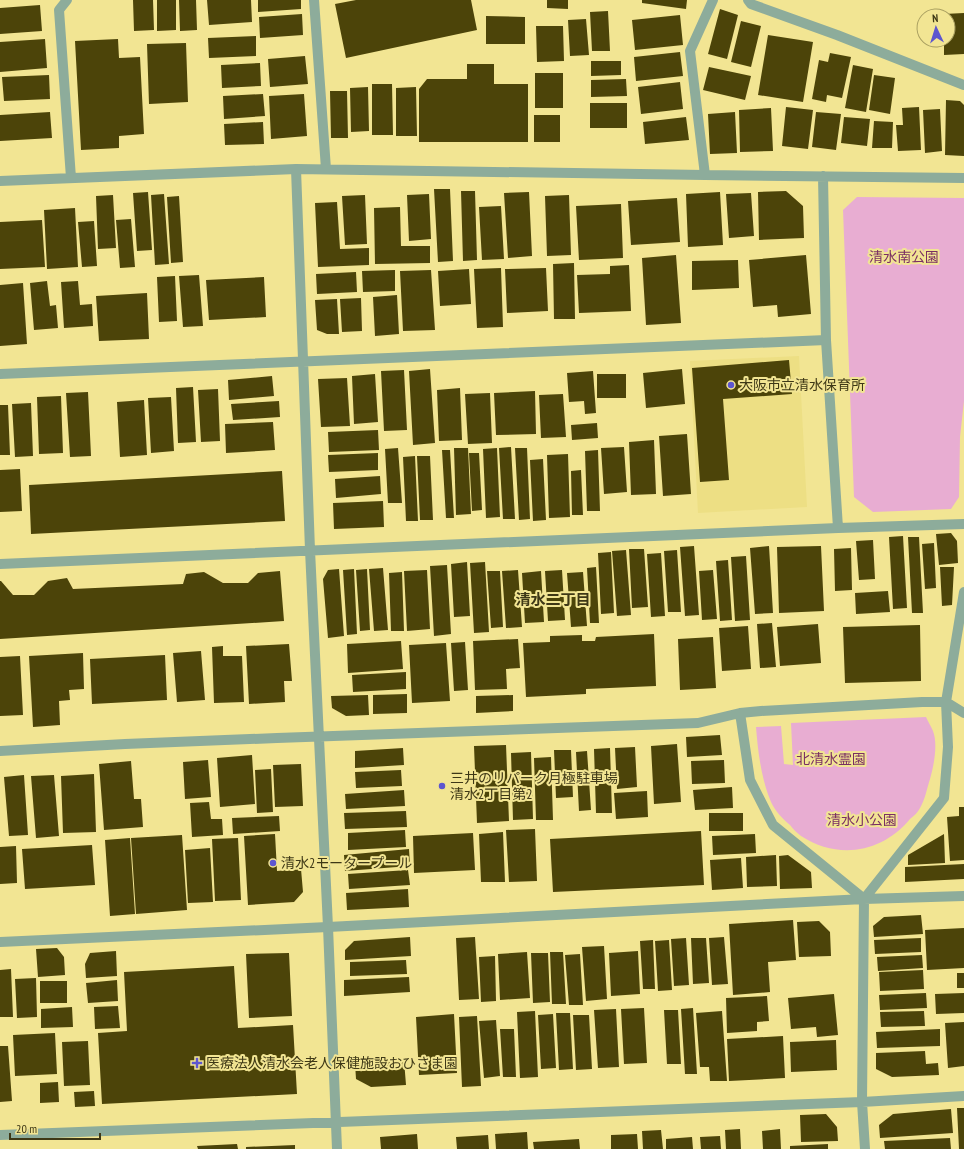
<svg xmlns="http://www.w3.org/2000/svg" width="964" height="1149" font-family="'PT Sans Narrow','Noto Sans JP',sans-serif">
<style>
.built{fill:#eddf84}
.green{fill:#e8add2}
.building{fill:#4c4409}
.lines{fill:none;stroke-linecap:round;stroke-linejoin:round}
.minor{stroke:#8dac9b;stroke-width:10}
.poi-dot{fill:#5d56cf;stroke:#f2e593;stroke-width:1.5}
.labels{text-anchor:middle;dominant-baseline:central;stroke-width:4;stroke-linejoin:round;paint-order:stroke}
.park-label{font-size:14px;fill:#792e63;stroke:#f2e593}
.poi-label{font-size:14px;fill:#3e3816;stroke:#f2e593;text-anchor:start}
.neighbourhood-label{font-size:15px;font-weight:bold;fill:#3e3816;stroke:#f2e593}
</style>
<rect width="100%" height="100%" fill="#f2e593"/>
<path class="built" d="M799,356L807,507L698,513L690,361Z"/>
<path class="green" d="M857,197L964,198V401L960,437L959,497L951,509L873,512L854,497L843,210Z
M926,717C928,722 931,726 933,731C938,744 934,765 930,779C927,788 925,800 920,808C918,812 914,816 910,819C882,853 838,860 801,836C797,833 793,829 790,825C783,819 775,811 771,802C761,778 758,752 756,727L781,726L784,764L793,765L791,723Z"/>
<path class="building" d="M133,0H153L154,30L134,31Z
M157,0H176V30L157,31Z
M179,0H196L197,30L180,31Z
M207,0H251L252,22L209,25Z
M258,0H301V9L258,12Z
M356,0H471L477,30L346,58L335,4Z
M547,0H568V9L547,8Z
M642,0H687L686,9L642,3Z
M40,5L42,31L0,34V8Z
M720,9L738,15L727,59L708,54Z
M608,11L610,51H592L590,12Z
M964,13V54L944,55V40H948V16H944V14Z
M302,14L303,35L260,38L259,17Z
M680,15L683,45L635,50L632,20Z
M486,16L525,17V44H486Z
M586,19L589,55L570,56L568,20Z
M741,21L761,26L751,67L731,62Z
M536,26H563L564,61L537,62Z
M768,35L813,42L803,102L758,95Z
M256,36V56L209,58L208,38Z
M45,39L47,68L0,72V42Z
M118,39L119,58L140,57L144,134L119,136V148L81,150L75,41Z
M186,43L188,102L149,104L147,44Z
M680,52L683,76L636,81L634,57Z
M830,53L851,57L842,98L827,95L826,102L812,99L819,60L828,62Z
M305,56L308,84L270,87L268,59Z
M591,61H621V75L591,76Z
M260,63L261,86L222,88L221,65Z
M467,64H494V84H528V142H419V89L427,79H467Z
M853,65L873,69L866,112L845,108Z
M709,67L751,76L745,100L703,90Z
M535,73H563V108H535Z
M49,75L50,99L4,101L2,77Z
M874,75L895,78L890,114L869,110Z
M626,79L627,96L591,97V80Z
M680,82L683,109L641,114L638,87Z
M372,84H392L393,135H372Z
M368,87L369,131L351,132L350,88Z
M416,87L417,136H396V88Z
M330,91H347L348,138H331Z
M263,94L265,116L224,119L223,96Z
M304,94L307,136L271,139L269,96Z
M946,100L960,101L964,105V156L945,155Z
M590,103H627V128H590Z
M786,107L813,110L808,149L782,146Z
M919,107L921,150L898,151L896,125H903L902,108Z
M771,108L773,151L740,152L739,110Z
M940,109L942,151L925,153L923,110Z
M50,112L52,138L0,141V115Z
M735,112L737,153L710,154L708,114Z
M816,112L841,114L836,150L812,147Z
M534,115H560V142H534Z
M686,117L689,140L645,144L643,122Z
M844,117L870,119L867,146L841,143Z
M874,121L893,122L892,148H872Z
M263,122L264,144L225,145L224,124Z
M434,189H450L453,261L438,262Z
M461,191H475L477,260L463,261Z
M786,191L803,206L804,238L759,240L758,192Z
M148,192L152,250L137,251L133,193Z
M529,192L532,256L508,258L504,193Z
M720,192L723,245L688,247L686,194Z
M751,193L754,236L729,238L726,194Z
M164,194L169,264L155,265L151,195Z
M429,194L431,239L409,241L407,195Z
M113,195L116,248L98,249L96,196Z
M365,195L367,244L345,245L342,196Z
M569,195L571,255L547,256L545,196Z
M179,196L183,262L171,263L167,197Z
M677,198L680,242L631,245L628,201Z
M337,202L340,249L369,248V265L318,267L315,203Z
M621,204L623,258L579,260L576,206Z
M501,206L504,259L482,260L479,207Z
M400,207L401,246H430V263L375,264L374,208Z
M75,208L78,267L47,269L44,210Z
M131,219L135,267L120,268L116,220Z
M42,220L45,267L0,269V222Z
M94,221L97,266L82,267L78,222Z
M676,255L681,323L646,325L642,258Z
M806,255L811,314L778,317L777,305L753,307L749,260Z
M738,260L739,288L692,290V261Z
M574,263L575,319H554L553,264Z
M629,265L631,311L579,313L577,275L610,274V266Z
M501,268L503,327L477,328L474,269Z
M546,268L548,311L507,313L505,269Z
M469,269L471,304L440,306L438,271Z
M395,270V291L363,292L362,271Z
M431,270L435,330L403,331L400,271Z
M356,272L357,292L317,294L316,274Z
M199,275L203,326L183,327L179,276Z
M175,276L177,321L159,322L157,277Z
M264,277L266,317L209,320L206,280Z
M47,281L50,306L56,305L58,328L34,330L30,283Z
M78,281L80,305L92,304L93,326L64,328L61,282Z
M23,283L27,344L0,346V285Z
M147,293L149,339L99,341L96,296Z
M397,295L399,334L375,336L373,297Z
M361,298L362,331L342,332L340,299Z
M337,299L339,334H327L317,330L315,300Z
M789,360L792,394L723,399L729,480L700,482L692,368Z
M430,369L435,443L413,445L409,371Z
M682,369L685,404L646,408L643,373Z
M404,370L407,430L384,431L381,371Z
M593,371L596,413L585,414L584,401L569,402L567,373Z
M375,374L378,422L354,424L352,376Z
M597,374H626V398H597Z
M272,376L274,396L229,400L228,380Z
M347,378L350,426L321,427L318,379Z
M193,387L196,442L178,443L176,388Z
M460,388L462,440L439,441L437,390Z
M218,389L220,441L201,442L198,390Z
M535,391L536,434L496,435L494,393Z
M88,392L91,456L70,457L66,393Z
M490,393L492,443L468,444L465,394Z
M563,394L566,437L541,438L539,395Z
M61,396L63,453L39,454L37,397Z
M171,397L174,451L151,453L148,398Z
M144,400L147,455L120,457L117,402Z
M279,401L280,417L233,420L231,404Z
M31,403L33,456L15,457L12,404Z
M0,405H8L10,455H0Z
M273,422L275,450L226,453L225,424Z
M597,423L598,438L572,440L571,425Z
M378,430L379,450L329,452L328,432Z
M687,434L691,494L663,496L659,436Z
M654,440L656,494L631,495L629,442Z
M511,447L515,519H503L499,448Z
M624,447L627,492L604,494L601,448Z
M398,448L402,503H388L385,449Z
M454,448H468L471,514L456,515Z
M497,448L500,517L486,518L483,449Z
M515,448H527L530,519L519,520Z
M442,450H450L454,518H446Z
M598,450L600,511H587L585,451Z
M378,453V470L329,472L328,455Z
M469,453H479L482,510L472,511Z
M568,454L570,517L549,518L547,455Z
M415,456L418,521H406L403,457Z
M417,456H430L433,520H420Z
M543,459L546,520L533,521L530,460Z
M20,469L22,511L0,512V470Z
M581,470L583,515H572L571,471Z
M282,471L285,521L31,534L29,485Z
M380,476L381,494L336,498L335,479Z
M383,501L384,527L334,529L333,503Z
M951,533L957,541L958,563L939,565L936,534Z
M903,536L907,608L893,609L889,537Z
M908,537H919L923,613H912Z
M873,540L875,579L859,580L856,541Z
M934,543L936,588L925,589L922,544Z
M694,546L699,615L685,616L680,547Z
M769,546L773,613L755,614L750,548Z
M821,546L824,611L779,613L777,547Z
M851,548L852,590L835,591L834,549Z
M629,549H644L648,607L632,608Z
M626,550L631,615L617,616L612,551Z
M677,550L681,612H668L664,551Z
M611,552L614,613L601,614L598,553Z
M661,553L665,616L651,617L647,554Z
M746,556L750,620L735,621L731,557Z
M728,560L732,620L720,621L716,561Z
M467,562L470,616L454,617L451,564Z
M485,562L489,632L474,633L470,563Z
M447,565L451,634L434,636L430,566Z
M596,567L599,623H590L587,568Z
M940,567H954L952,605L942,606Z
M383,568L388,630L374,631L369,569Z
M339,569L344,636L328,638L323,579L328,570Z
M354,569L357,634L347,635L343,570Z
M367,569L370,630L360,631L356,570Z
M427,570L430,629L407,631L404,571Z
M518,570L522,627L506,628L502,571Z
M562,570L565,620L548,621L545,571Z
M713,570L717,619L702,620L699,571Z
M280,571L284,621L0,639V581H1L13,595H34L48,581L67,578L73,589L183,584L186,574L204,572L223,583H248L258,573Z
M487,571H500L503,627L491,628Z
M541,571L544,622L525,623L522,573Z
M402,572L404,631H391L389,573Z
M583,572L587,626L571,627L567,573Z
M888,591L890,612L856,614L855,593Z
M772,623L776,667L760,668L757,624Z
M818,624L821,663L780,666L777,627Z
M920,625L921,681L845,683L843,627Z
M748,626L751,669L722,671L719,628Z
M654,634L656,686L586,689V694L526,697L523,643L550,642V636L582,635V641H595L596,637Z
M713,637L716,688L680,690L678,639Z
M518,639L520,668L506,669L507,689L475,690L473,641Z
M401,641L403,669L348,673L347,644Z
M465,642L468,690L454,691L451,643Z
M446,643L450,701L412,703L409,645Z
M289,644L292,681H284L285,702L249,704L246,646Z
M223,646V656H242L244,702L214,703L212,647Z
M201,651L205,700L177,702L173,653Z
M83,653L84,689L69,690L70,700L59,701L60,725L33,727L29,656Z
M165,655L167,700L92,704L90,659Z
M20,656L23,715L0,716V657Z
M406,672V689L353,692L352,675Z
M407,694V713L373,714V695Z
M368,695L369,715L346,716L332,708L331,696Z
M513,695V711L476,713V696Z
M720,735L722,755L687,757L686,737Z
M677,744L681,802L654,804L651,746Z
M506,745L509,821L477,823L474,746Z
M635,747L637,787L617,789L615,748Z
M403,748L404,765L355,768V751Z
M610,748L612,813H596L594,749Z
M554,750H571L573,797L556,798Z
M587,751L591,810L579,811L576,752Z
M531,752L533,819L513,820L511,753Z
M252,755L255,804L220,807L217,758Z
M551,757L553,820H536L534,758Z
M208,760L211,797L185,799L183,762Z
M724,760L725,783L692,784L691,761Z
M131,761L134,799H141L143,827L104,830L99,764Z
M301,764L303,806L275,807L273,765Z
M271,769L273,812L257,813L255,770Z
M401,770L402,786L356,788L355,772Z
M94,774L96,832L63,833L61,776Z
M24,775L28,835L9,836L4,777Z
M54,775L59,836L36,838L31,776Z
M732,787L733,808L695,810L693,790Z
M404,790L405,806L346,809L345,794Z
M647,791L648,817L616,819L614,793Z
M209,802L211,819H222L223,835L192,837L190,803Z
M959,807H964V860L950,861L947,817L959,816Z
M406,811L407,827L345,829L344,813Z
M709,813H743V831H709Z
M279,816L280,831L233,834L232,818Z
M535,829L537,881L509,882L506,830Z
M405,830L406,847L348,850V833Z
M701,831L704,885L553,892L550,839Z
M503,832L505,882H481L479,834Z
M473,833L475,870L414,873L413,836Z
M275,834L277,871L301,869L303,892L294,902L248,905L244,836Z
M755,834L756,853L713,855L712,836Z
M944,834L945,863L908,865V855Z
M182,835L187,910L136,914L131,838Z
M130,838L135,914L110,916L105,840Z
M238,838L241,900L215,901L212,839Z
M92,845L95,885L25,889L22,849Z
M16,846L17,883L0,884V847Z
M210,848L213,902L188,903L185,850Z
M409,849L410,866L345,871L344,855Z
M776,855L777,886L747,887L746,857Z
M788,855L811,872L812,888L780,889L779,856Z
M741,858L743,888L712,890L710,860Z
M964,864V879L905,882V867Z
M408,870L410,885L349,889L348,874Z
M408,889L409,907L347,910L346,893Z
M921,915L923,934L874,937L873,926L884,917Z
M793,920L796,960L768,962L770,992L733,995L729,924Z
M819,921L830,932L831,956L799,957L797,922Z
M964,928V968L927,970L925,930Z
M410,937L411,956L345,960V950L354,941Z
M475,937L479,999L459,1000L456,938Z
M724,937L728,984L712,985L709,938Z
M686,938L689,985L674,986L671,939Z
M691,938H706L709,983L693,984Z
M921,938V952L875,954L874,940Z
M653,940L655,989H643L640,941Z
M669,940L672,990L658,991L655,941Z
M604,946L607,999L586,1001L582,947Z
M57,948L64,957L65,975L38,977L36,949Z
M116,951L117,976L86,978L85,964L90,953Z
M638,951L640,994L611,996L609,953Z
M527,952L530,998L500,1000L498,954Z
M550,952H563L566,1004H552Z
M289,953L292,1016L249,1018L246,954Z
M531,953H548L550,1002L533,1003Z
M580,954L583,1005H569L565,955Z
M922,955L923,968L878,971L877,957Z
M495,956L496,1001L481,1002L479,957Z
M406,960L407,974L350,976V962Z
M234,966L238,1028L293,1025L297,1094L102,1104L98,1033L127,1031L124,972Z
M11,969L13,1017H0V970Z
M923,970L924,989L880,991L879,972Z
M957,973H964V988H957Z
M409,977L410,992L344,996V980Z
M36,978L37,1017L17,1018L15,979Z
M117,980L118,1001L88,1003L86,983Z
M40,981H67V1003H40Z
M926,993L927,1008L880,1010L879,995Z
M964,993V1013L936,1014L935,994Z
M834,994L838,1035L817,1037L816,1027L791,1029L788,998Z
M767,996L769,1021L757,1022V1031L727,1033L726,998Z
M118,1006L120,1028L95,1029L94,1007Z
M72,1007L73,1027L41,1028V1009Z
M644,1008L647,1063L624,1064L621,1009Z
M693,1008L697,1074H685L681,1009Z
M616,1009L619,1067L598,1068L594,1010Z
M664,1010H678L681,1064H667Z
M535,1011L538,1077L520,1078L517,1012Z
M722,1011L727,1081H710L709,1067H700L696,1013Z
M924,1011L925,1026L881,1027L880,1012Z
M556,1013H570L573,1069L559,1070Z
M454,1014L457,1073L419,1075L416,1017Z
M553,1014L556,1068L541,1069L538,1015Z
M573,1015H589L592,1069L576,1070Z
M477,1016L481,1086L462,1087L459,1017Z
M496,1020L500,1076L484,1078L479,1021Z
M964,1022V1066L948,1068L945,1023Z
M500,1029H514L516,1077H503Z
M940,1029V1046L877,1048L876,1032Z
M55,1033L57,1074L15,1076L13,1035Z
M783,1036L785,1078L729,1081L727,1039Z
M836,1040L837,1070L791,1072L790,1042Z
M88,1041L90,1085L64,1086L62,1042Z
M0,1046H8L12,1101L0,1102Z
M925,1051L926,1064L938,1063L939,1075L892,1077L876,1069V1053Z
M404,1060L406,1085L371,1087L356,1079L355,1063Z
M58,1082L59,1102L40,1103V1083Z
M94,1091L95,1106L75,1107L74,1092Z
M957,1108H964V1149H959Z
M951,1109L953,1133L880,1138L879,1125L893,1114Z
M826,1114L837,1127L838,1141L801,1142L800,1115Z
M740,1129L741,1149H726L725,1130Z
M780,1129L781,1149H763L762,1131Z
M661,1130L663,1149H643L642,1131Z
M527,1132L528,1149H496L495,1134Z
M417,1134L418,1149H381L380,1137Z
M637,1134L638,1149H611V1135Z
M488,1135L489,1149H457L456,1137Z
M720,1136L721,1149H701L700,1137Z
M692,1137L693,1149H666V1139Z
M950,1138L951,1149H885L884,1141Z
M579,1139L580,1149H534L533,1142Z
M237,1144L238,1149H198L197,1146Z
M828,1144V1149H790V1146Z
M295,1145V1149H246V1147Z"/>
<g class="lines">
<path class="minor" d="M67,0L59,10L71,178
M314,0L326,169
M748,0L751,4L837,35L964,85
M296,169L310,550L328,927L337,1149
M705,175L690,51L713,0
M823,176L826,340L838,528
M0,181L296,169L705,175L964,178
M0,374L826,340
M0,564L838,528L964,524
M740,713L750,780L773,825L864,899
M0,751L125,744L277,738L698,723L740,713L761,711L922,702H946L964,713
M0,942L328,927L864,899L964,896
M0,1135L862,1102L964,1096
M865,1149L862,1102L864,899L944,798L948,747L946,702L964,592"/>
</g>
<g class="poi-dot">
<circle cx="731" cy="385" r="4"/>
<circle cx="442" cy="786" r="4"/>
<circle cx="273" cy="863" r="4"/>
<path d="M195 1057h4v4h4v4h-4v4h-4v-4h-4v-4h4z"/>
</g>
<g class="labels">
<g class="park-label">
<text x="904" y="257">清水南公園</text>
<text x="831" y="759">北清水霊園</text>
<text x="862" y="820">清水小公園</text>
</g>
<g class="poi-label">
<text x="739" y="385">大阪市立清水保育所</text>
<text x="450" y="778">三井のリパーク月極駐車場<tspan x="450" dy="16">清水2丁目第2</tspan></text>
<text x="281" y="863">清水2モータープール</text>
<text x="206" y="1063">医療法人清水会老人保健施設おひさま園</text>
</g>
<g class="neighbourhood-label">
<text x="553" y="599">清水二丁目</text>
</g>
</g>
<g transform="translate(936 28) rotate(356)"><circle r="19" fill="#f2e593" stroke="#aaa061"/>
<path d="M0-3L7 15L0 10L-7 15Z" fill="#5d56cf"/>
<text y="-6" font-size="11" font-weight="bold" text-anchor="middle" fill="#3e3816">N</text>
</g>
<path d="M10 1133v6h90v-6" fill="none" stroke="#3e3816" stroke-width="2"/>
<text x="16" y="1133" font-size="12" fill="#3e3816" stroke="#f2e593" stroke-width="3" paint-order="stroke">20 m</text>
</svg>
